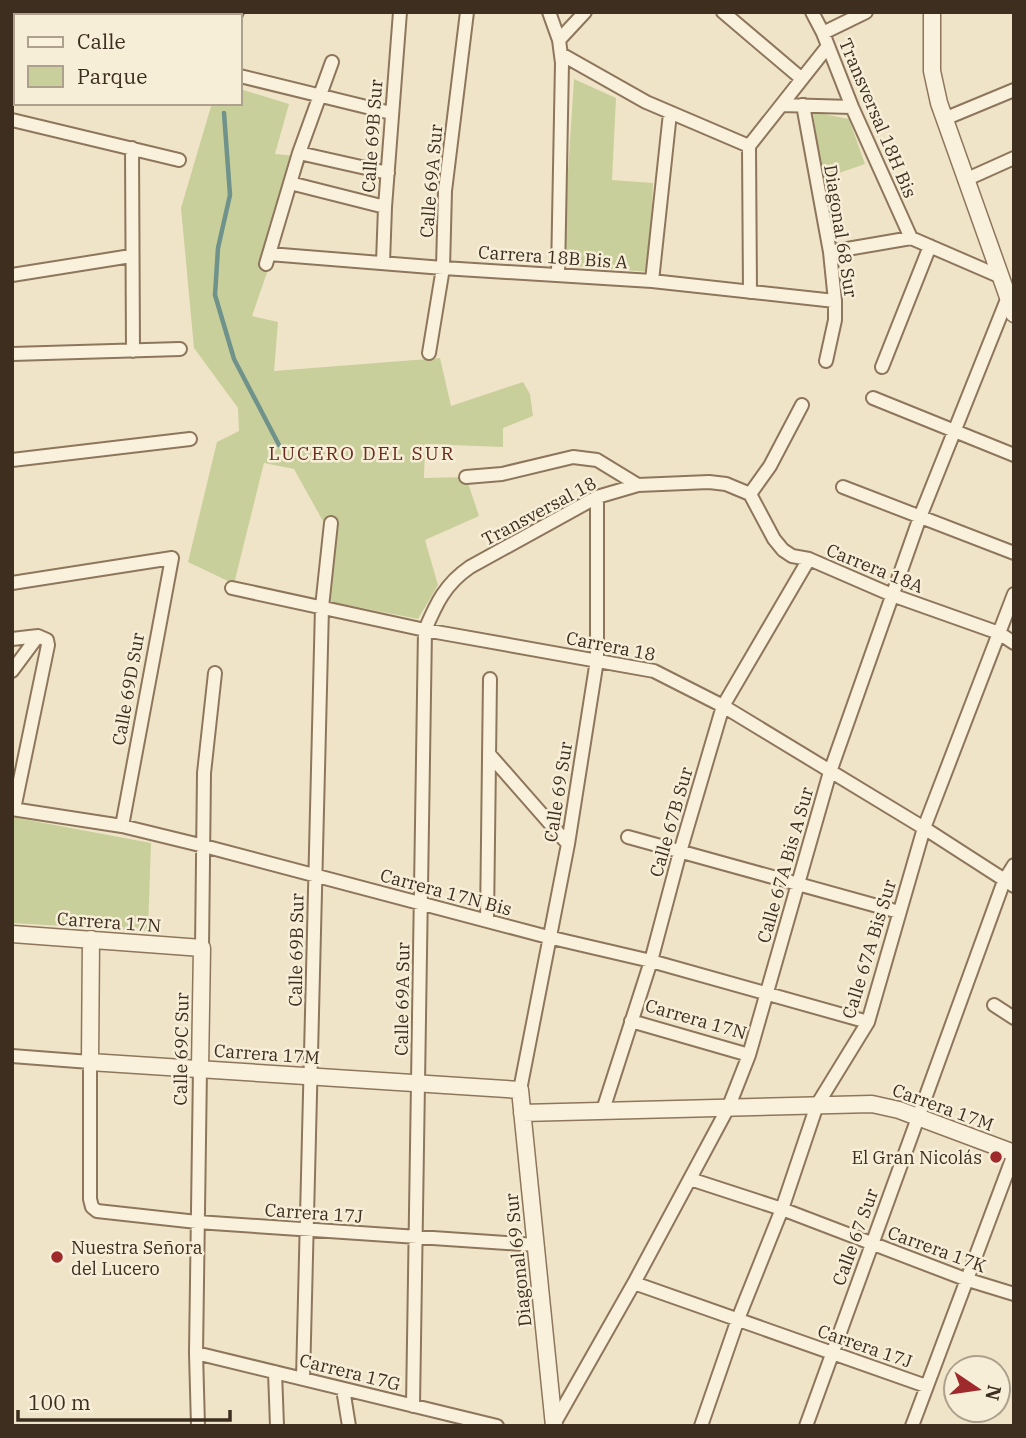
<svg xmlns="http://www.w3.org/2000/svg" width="1026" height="1438" font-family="'IBM Plex Serif',serif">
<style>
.green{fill:#c9cf9b}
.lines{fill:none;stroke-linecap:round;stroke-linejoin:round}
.stream{stroke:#6f938a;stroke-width:4.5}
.minor-casing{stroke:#8d765c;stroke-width:16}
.tertiary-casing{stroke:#8d765c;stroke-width:19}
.minor{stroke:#faf1dc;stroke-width:12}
.tertiary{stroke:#faf1dc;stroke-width:16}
.poi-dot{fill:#9e2a2b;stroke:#f7eed8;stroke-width:2.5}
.labels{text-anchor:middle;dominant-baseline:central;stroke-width:5;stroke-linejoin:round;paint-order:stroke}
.street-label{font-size:18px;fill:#3d2e20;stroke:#f7eed8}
.poi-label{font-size:18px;fill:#3d2e20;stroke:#f7eed8;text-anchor:end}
.neighbourhood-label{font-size:19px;letter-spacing:2px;fill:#6b2e1e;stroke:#f7eed8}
</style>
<rect width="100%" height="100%" fill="#f0e4c8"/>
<path class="green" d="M574,79L616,98L612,180L653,183L649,272L562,265Z
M240,89L289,104L275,154L307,157L252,316L278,322L274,371L440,358L451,406L523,382L530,394L533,416L503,428V447L425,444L424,478L466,477L479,516L425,540L438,585L418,619L322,600L324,523L294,469L264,463L234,584L188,562L217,442L239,431L238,408L194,348L181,208L212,103H240Z
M813,112L849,119L865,164L822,179Z
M12,817L151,843L148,931L12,923Z"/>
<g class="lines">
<path class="stream" d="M224,113L230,195L218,248L215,295L234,359L279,445"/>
<defs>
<path id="minor" d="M188,12L193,16
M549,12L559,40L562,63L558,274
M723,12L802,79
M812,12L823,33L852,107L911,238
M61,16L62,12
M235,16L237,12
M12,20L16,21
M823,33L866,12
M559,40L585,12
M561,54L646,102L749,146
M240,76L391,113
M782,105L852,107
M803,105L830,252L835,301V320L826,361
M944,119L1014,90
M12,120L179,160
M132,148L133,351
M299,153L388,173
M965,180L1014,158
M290,183L385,207
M830,252L911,238L1001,277
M269,254L443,268L652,281L835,301
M383,263L385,207L400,12
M266,264L299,153L332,62
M12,275L131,256
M652,281L670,113
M750,292L749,146L828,46
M429,353L443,268L445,191L467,12
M12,354L180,349
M882,367L930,246
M873,398L1014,455
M12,460L190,439
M466,477L502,474L573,457L597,460L638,485
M843,487L1014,553
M750,494L770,466L802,405
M12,583L172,558L122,826
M232,588L425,630L654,671L723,706L924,828L1014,886
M12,639L38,636L47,640L48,645L14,809
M12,671L38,636
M489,754L568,844
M12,809L122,826L204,846L548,937L651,961L868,1022
M628,837L899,912
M487,921L490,679
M202,948L204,773L215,673
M994,1005L1014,1018
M631,1021L749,1055
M12,1056L90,1062V1199L92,1207L97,1211L197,1222L536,1245
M520,1090L568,844L597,660V497
M603,1110L651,961L680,852L723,706L809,559
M690,1179L782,1209L965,1279L1014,1294
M634,1283L926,1386
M196,1353L497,1426
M275,1372L277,1426
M303,1379L322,607L331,523
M343,1389L349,1426
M413,1406L425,630C436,604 445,584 470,567L597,497L638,485L709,482L726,484L750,494L774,539L783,550L792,556L809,559L892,595L999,633L1014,643
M554,1424L634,1283L729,1106L749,1055L830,772L920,517L1008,297
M198,1426L196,1353L200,1069
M701,1426L738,1319L782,1209L817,1105L868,1022L924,828L1014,594
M806,1426L1004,881L1014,865
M912,1426L1014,1154"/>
<path id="tertiary" d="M932,12V71L939,103L1014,314
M12,934L202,948L200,1069
M91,939L90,1062L520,1090L554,1426
M522,1113L872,1104L899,1110L1014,1153"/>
</defs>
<use href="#minor" class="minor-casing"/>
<use href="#tertiary" class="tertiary-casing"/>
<use href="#minor" class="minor"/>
<use href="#tertiary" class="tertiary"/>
</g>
<g class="poi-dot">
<circle cx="996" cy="1157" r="7"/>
<circle cx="57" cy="1257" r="7"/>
</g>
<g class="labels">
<g class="street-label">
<text transform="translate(878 118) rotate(67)">Transversal 18H Bis</text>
<text transform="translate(372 136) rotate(-86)">Calle 69B Sur</text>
<text transform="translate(431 181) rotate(-85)">Calle 69A Sur</text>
<text transform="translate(841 231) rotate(81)">Diagonal 68 Sur</text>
<text transform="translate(553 257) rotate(4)">Carrera 18B Bis A</text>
<text transform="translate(539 511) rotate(-28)">Transversal 18</text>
<text transform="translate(875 568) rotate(22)">Carrera 18A</text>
<text transform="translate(611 646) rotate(11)">Carrera 18</text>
<text transform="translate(128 689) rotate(-80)">Calle 69D Sur</text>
<text transform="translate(558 792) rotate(-81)">Calle 69 Sur</text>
<text transform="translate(671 822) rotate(-74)">Calle 67B Sur</text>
<text transform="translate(785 865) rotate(-74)">Calle 67A Bis A Sur</text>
<text transform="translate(446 892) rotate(15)">Carrera 17N Bis</text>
<text transform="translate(109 922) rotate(4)">Carrera 17N</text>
<text transform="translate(869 949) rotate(-73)">Calle 67A Bis Sur</text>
<text transform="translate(296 950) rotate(-89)">Calle 69B Sur</text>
<text transform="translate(402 999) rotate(-89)">Calle 69A Sur</text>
<text transform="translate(696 1019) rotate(16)">Carrera 17N</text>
<text transform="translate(181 1049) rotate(-89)">Calle 69C Sur</text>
<text transform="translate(267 1054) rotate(4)">Carrera 17M</text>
<text transform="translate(943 1107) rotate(20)">Carrera 17M</text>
<text transform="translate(314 1213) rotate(4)">Carrera 17J</text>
<text transform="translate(855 1237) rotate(-70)">Calle 67 Sur</text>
<text transform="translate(937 1249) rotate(20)">Carrera 17K</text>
<text transform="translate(518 1260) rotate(-96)">Diagonal 69 Sur</text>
<text transform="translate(865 1346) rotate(19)">Carrera 17J</text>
<text transform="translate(350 1372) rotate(14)">Carrera 17G</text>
</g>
<g class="poi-label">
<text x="982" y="1157">El Gran Nicolás</text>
<text x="71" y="1247" text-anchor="start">Nuestra Señora<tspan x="71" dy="21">del Lucero</tspan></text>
</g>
<g class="neighbourhood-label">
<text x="362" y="453">LUCERO DEL SUR</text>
</g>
</g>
<rect width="1026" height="1438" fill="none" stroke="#3d2e20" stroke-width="28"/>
<rect x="14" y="14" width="228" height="91" fill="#f7eed8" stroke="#ada18e" stroke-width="2"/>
<rect x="28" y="37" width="35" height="10" fill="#faf1dc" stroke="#ada18e" stroke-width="2"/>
<text x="77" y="49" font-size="21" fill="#3d2e20">Calle</text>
<rect x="28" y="66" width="35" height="21" fill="#c9cf9b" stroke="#ada18e" stroke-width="2"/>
<text x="77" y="84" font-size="21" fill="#3d2e20">Parque</text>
<g transform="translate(977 1389) rotate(103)"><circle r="33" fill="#f7eed8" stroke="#ada18e" stroke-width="2"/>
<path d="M0-5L12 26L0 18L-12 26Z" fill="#9e2a2b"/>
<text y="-10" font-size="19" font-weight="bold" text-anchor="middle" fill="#3d2e20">N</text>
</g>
<path d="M18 1410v10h212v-10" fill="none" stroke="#3d2e20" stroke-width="3.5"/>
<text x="28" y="1410" font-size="21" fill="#3d2e20" stroke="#f7eed8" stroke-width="5" paint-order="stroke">100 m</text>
</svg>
